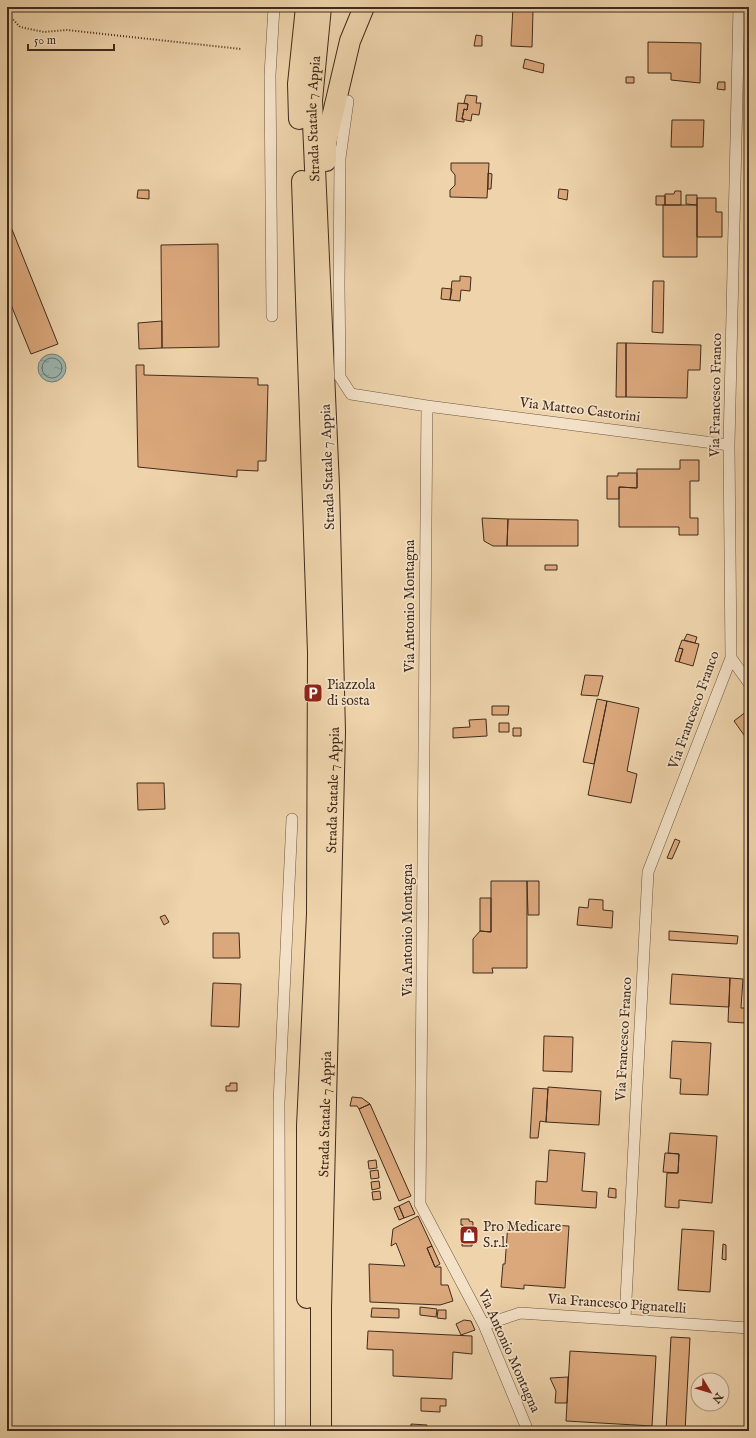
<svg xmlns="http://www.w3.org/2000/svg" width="756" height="1438" font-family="'IM FELL English',serif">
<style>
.water{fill:url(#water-ripples);stroke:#777e76}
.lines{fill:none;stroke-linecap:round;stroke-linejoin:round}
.shore{stroke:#6e7067;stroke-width:1}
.building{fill:#dba87c;stroke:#412b1d}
.street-casing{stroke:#6c5540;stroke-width:12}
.highway-casing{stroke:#412b1d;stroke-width:22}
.path{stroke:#412b1d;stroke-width:2;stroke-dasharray:1 2;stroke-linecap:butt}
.street{stroke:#f4e2c8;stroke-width:11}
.highway{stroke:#eed3ab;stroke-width:20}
.labels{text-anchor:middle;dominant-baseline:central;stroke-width:3.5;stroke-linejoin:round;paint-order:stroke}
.street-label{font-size:14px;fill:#412b1d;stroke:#f4e2c8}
.poi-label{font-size:14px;fill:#412b1d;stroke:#f4e2c8;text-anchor:start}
</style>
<defs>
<pattern id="water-ripples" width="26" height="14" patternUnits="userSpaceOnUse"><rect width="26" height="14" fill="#9bb6b1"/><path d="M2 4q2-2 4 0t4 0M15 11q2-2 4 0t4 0" fill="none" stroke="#80948f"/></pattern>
</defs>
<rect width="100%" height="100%" fill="#eed3ab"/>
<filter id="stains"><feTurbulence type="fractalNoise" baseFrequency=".005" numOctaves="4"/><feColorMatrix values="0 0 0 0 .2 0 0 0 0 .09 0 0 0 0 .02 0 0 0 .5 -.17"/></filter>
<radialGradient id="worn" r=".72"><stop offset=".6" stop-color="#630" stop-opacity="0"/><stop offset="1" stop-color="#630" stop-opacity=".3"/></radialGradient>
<path class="water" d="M38 368a14 14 0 1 1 28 0a14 14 0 1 1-28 0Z"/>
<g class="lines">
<path class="shore" d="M42 368a10 10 0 1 1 20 0a10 10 0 1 1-20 0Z"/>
</g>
<path class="building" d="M513,7H530V11H533L532,47L511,46Z
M476,35L482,36V46H474Z
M648,42L701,43L700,83L671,80V73H648Z
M525,59L544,64L543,73L523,68Z
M626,77H634V83H626Z
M718,82H725V90L717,89Z
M466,95L477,96L476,103H481L479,115L472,114L471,121L462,119L464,109L467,110L468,104L464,103Z
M458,103L468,104L467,110L464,109L462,119H464V122L456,121Z
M672,120H704L703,147H671Z
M451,163H489L487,198L450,197V190L455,185V175L451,170Z
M488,173L492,174L491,189H488Z
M559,189L568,190L567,200L558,198Z
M138,190H149V199L137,198Z
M675,191H681V205H665V194H674Z
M686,195H697V205L686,204Z
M656,196H665V205H656Z
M697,198H716V212H722V237H697Z
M663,205H697V257H663Z
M7,217L58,344L31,354L7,295Z
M218,244L219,347L162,348L161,245Z
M460,276L471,277L470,291L461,290L460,301L450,300L452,281H460Z
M653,281H664L663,333L652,332Z
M442,288L452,289L450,300L441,299Z
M162,321V348L139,349L138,323Z
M617,343H626V397H616Z
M626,343L701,345L700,370H688L687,398L626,397Z
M136,365H144V375L258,378V385H268L266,461H258V471L237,470V477L138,467Z
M680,460H699V481H690V518H698V535H679V527H619V487L637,488V469H680Z
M618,473H637V488L619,487V499H607V476H618Z
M482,518L508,519L507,546H493L484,541Z
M508,519L578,520V546H507Z
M545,565H557V570H545Z
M687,634L697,637L695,643L684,640Z
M682,640L699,644L693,666L679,662L683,649L679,648Z
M679,648L683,649L679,662L675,661Z
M585,675L603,676L598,696L581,695Z
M597,699L607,701L594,764L583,762Z
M607,701L639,708L627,771L637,774L631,803L588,795Z
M492,706H509L508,715H492Z
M747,711L749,715V742L734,721Z
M486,719L487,736L453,738V728L470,727L469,720Z
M499,723H509V732H499Z
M513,728H521V736H513Z
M137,783H164L165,809L138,810Z
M675,839L680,841L672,859L667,858Z
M491,881H527V968H492L493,973H473V939L480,931L491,932Z
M527,881H539V915H528Z
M480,898H491V932L480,931Z
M589,899L603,900V910L613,911L612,928L577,925L579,907L588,908Z
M165,915L169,922L164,925L160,917Z
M669,931L738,936L737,944L669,940Z
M213,933H239L240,958H213Z
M672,974L730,978L729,1007L670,1004Z
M730,978L743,979L741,1008H747L746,1023L728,1022Z
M213,983L241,984L239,1027L211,1026Z
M544,1036L573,1037L572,1072L543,1071Z
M672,1041L711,1043L708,1095L680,1094L681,1079L670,1078Z
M230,1083H237V1091H226V1086H230Z
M548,1087L601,1091L599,1125L546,1122Z
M533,1088L548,1089L546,1122L540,1121L538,1138H530Z
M352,1097L362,1098L370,1104L359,1109L357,1106H350Z
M370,1104L411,1196L399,1201L359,1109Z
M670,1133L717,1136L712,1203L679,1200V1208L665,1207L667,1173H678L679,1154L668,1153Z
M549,1150L585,1153L582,1191L597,1192L596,1208L535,1204L536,1181L547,1182Z
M665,1153L679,1154L678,1173L663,1172Z
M376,1160L377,1168L369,1169L368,1161Z
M378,1170L379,1178L371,1179L370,1171Z
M379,1181L380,1188L372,1190L371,1182Z
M609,1188L616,1189V1198L608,1197Z
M380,1191L381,1199L373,1200L372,1192Z
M409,1201L415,1214L404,1218L399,1206Z
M399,1206L404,1218L399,1220L394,1208Z
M418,1216L432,1246L427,1248L435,1267H441V1285H448L453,1301L440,1305L370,1302L369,1264L405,1266L396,1243L391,1246L393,1229Z
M461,1219H469V1221L473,1222L472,1246H462L463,1225H461Z
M508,1223L569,1226L565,1288L524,1285V1289L501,1287L503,1264H505Z
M682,1229L714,1231L710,1292L678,1290Z
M723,1244L726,1245V1260L722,1259Z
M432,1246L440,1264L435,1267L427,1248Z
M420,1307L437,1309L436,1317L420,1315Z
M372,1308L399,1309V1318L371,1317Z
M438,1310H446V1319L437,1318Z
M464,1320L471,1321L475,1330L461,1335L456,1324Z
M368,1331L472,1336V1354L453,1352L452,1379L393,1376V1350L367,1349Z
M671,1337L690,1338L685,1431H666Z
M570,1351L656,1356L652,1426L566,1421Z
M568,1377L567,1403H555L556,1391L550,1378Z
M421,1398L446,1399V1406H440V1412L421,1411Z
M411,1424L427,1425L426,1431H411Z"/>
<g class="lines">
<defs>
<path id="street" d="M348,101L340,158L339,285L340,377L351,394L427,406L729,445
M272,316L270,75L274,7
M427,406L420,1204L484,1325L528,1431
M731,658L749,683
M625,1319L648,872L731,658L729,445L739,7
M484,1325L520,1313L749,1328
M280,1431L279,1103L292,819"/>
<g id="highway">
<path d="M299,119L298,84L306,7"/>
<path d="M326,161V143L350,41L364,7"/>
<path d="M302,181L318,653L317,914L307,1126V1298"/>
<path id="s1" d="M321,1431V1307L335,732L329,486L312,100L321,7"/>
</g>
</defs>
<use href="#street" class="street-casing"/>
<use href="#highway" class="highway-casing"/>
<path class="path" d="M7,13L20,27L44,32L67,30L241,49"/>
<use href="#street" class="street"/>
<use href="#highway" class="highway"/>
</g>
<defs>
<symbol id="parking-square" viewBox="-11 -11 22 22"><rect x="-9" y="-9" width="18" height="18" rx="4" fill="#8f2418" stroke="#f4e2c8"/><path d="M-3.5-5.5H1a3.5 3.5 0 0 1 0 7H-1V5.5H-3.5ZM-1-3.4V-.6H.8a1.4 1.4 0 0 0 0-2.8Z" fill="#fff"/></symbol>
<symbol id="shop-square" viewBox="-11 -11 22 22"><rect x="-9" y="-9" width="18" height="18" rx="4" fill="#8f2418" stroke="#f4e2c8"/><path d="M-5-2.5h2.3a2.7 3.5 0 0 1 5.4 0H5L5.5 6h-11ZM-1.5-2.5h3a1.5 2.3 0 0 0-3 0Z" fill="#fff"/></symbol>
</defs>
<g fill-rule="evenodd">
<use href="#parking-square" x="302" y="682" width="22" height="22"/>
<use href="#shop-square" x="458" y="1224" width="22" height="22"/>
</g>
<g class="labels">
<g class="street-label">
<text stroke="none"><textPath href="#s1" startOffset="1313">Strada Statale 7 Appia</textPath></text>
<text transform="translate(716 395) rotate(-89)">Via Francesco Franco</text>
<text transform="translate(580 410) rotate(7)">Via Matteo Castorini</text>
<text transform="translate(328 467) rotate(-92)">Strada Statale 7 Appia</text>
<text transform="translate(410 606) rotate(-90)">Via Antonio Montagna</text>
<text transform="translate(694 710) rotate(-70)">Via Francesco Franco</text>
<text stroke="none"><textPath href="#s1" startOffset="641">Strada Statale 7 Appia</textPath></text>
<text transform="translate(408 930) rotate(-90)">Via Antonio Montagna</text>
<text transform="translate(624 1039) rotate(-87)">Via Francesco Franco</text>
<text stroke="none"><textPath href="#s1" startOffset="317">Strada Statale 7 Appia</textPath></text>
<text transform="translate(617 1304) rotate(4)">Via Francesco Pignatelli</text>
<text transform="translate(509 1351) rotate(66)">Via Antonio Montagna</text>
</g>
<g class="poi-label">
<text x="327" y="685">Piazzola<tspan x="327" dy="16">di sosta</tspan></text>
<text x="483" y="1227">Pro Medicare<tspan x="483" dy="16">S.r.l.</tspan></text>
</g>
</g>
<rect width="756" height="1438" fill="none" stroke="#eed3ab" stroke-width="24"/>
<rect x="8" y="8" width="740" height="1422" fill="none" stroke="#412b1d" stroke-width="2"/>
<rect x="12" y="12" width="732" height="1414" fill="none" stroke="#412b1d"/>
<g transform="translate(710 1392) rotate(128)"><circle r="19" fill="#f4e2c8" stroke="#ac9984"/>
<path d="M0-3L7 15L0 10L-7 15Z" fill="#8f2418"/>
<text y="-6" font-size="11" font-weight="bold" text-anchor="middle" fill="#412b1d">N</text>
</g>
<path d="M28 44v6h86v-6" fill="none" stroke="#412b1d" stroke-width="2"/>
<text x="34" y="44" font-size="12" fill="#412b1d" stroke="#f4e2c8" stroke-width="3" paint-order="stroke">50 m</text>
<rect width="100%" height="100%" filter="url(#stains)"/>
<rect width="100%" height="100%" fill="url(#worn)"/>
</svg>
